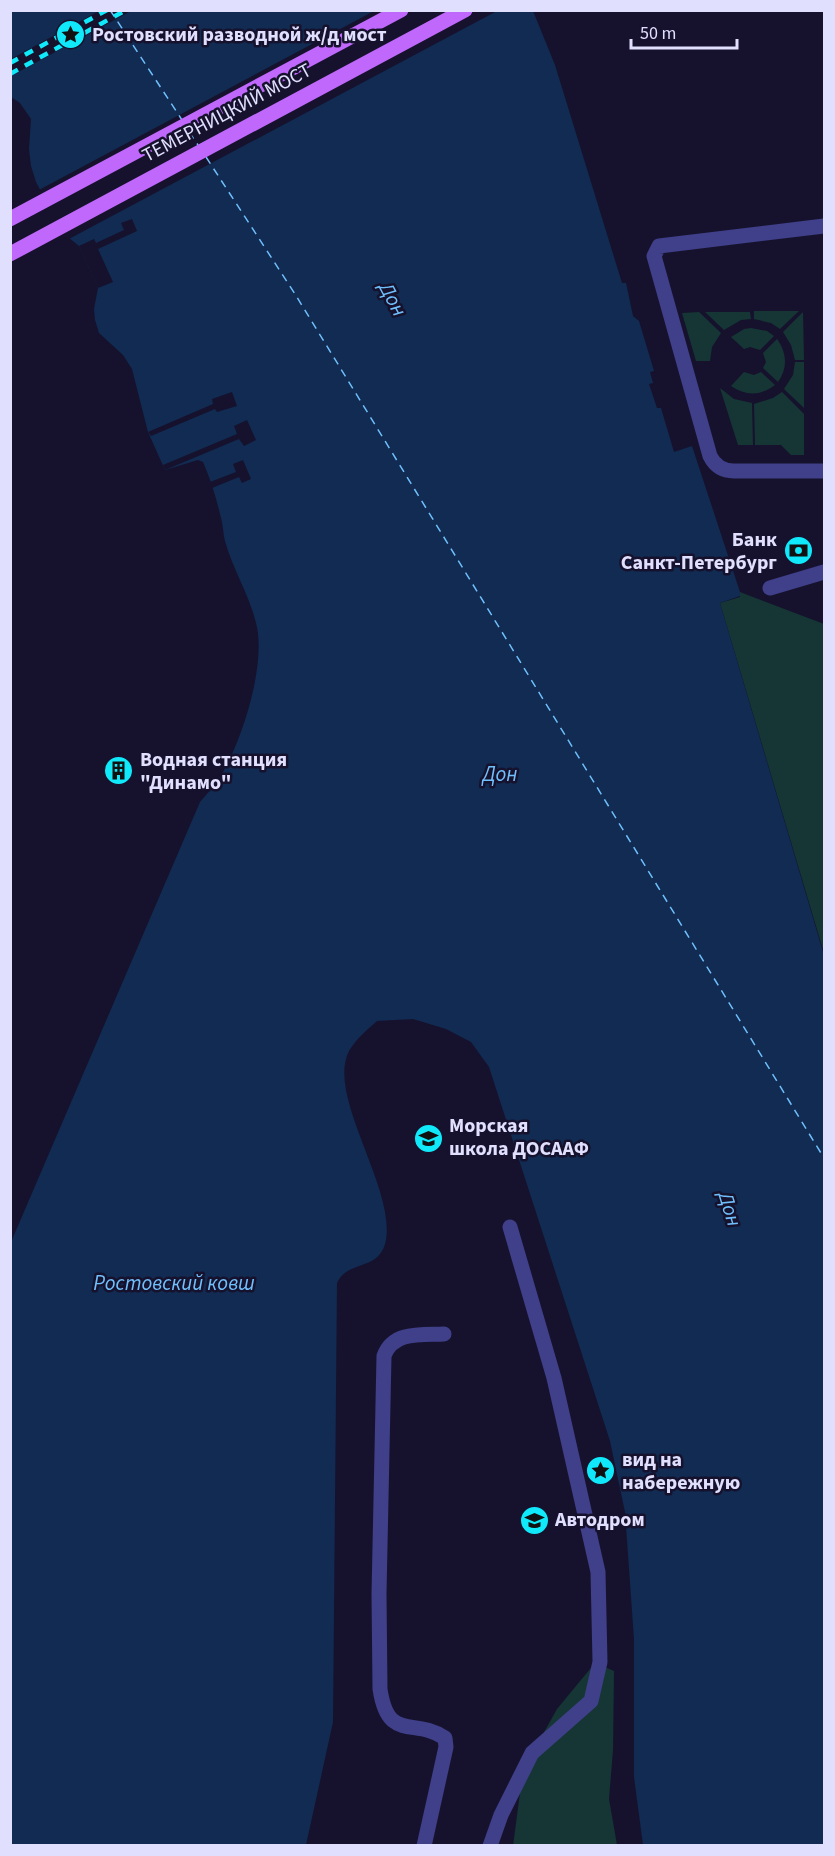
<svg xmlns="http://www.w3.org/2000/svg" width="835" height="1856" font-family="'Source Sans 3',sans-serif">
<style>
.green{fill:#153634}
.water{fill:#112b52}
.pier{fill:#16122d}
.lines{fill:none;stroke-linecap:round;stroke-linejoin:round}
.ferry{stroke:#6fbffc;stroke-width:1.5;stroke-dasharray:8 6;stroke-linecap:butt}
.minor{stroke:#3f3f8a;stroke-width:15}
.major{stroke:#c068fc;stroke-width:15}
.rail{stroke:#0fe9fa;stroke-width:4.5;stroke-dasharray:9 8;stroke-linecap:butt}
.labels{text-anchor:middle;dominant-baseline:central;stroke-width:5;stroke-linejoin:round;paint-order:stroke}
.poi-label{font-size:20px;font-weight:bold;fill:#e1dffe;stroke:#16122d;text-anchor:start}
.street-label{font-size:20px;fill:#e1dffe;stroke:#16122d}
.water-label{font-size:21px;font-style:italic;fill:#6fbffc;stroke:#16122d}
</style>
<rect width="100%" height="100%" fill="#16122d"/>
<path class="green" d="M754,311H799L780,329L771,323L754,319Z
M699,312L721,333L712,347L710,361H696L682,313Z
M705,312H750L751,319L741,320L724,330Z
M803,312L804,360H795L791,345L783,332Z
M751,328L767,331L774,336L760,350L750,347L744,349L731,337L744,329Z
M777,339C787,353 788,368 778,382L763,368L766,362L763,353Z
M795,362H804V408L784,389L793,375Z
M744,372L754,375L761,372L775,385C760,396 746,396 731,386Z
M720,388L734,399L752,403L753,445H738Z
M782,392L804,414V455H791L781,445H755L754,404L773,398Z
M740,592L824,624V953L720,603L740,597Z
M595,1663L614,1671L613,1750L609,1799L617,1845L513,1846L523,1770L557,1709Z"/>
<path class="water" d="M11,11H533L555,65L622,283H626L633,316L639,321L654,371L650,372L653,383L649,384L657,408H661L674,452L692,446L740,592V596L720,603L824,955V1845H643L634,1777V1639L625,1512L610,1441L489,1067L471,1042L446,1029L413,1019L377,1021C367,1030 356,1039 349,1051C326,1096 395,1186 386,1240C380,1272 348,1259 337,1283L333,1722L306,1845L11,1846V1242L200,802C207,794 214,786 220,777C242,742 267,663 256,623C249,594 233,570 225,541C223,533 223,523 220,514C216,497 210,478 203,462L198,460L165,470L148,432L132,369L123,355L99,333L95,320L94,309L98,288L79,246L63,233L36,182L31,166L29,149L31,119L20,103L11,97Z"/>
<path class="pier" d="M99,11H131L11,76V59Z
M374,11H497L67,240L61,235L37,191Z
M132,219L137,231L98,249L113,282L98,288L79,246L94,239L96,243L124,230L121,223Z
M232,392L237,406L217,412L215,409L151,436L148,432L213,404L212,399Z
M247,420L256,440L244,446L239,439L165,470L163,465L237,434L234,426Z
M243,460L251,479L242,483L239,477L212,488L210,482L236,472L233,464Z"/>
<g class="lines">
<path class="ferry" d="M110,10L182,120
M189,132L198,145
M206,157L295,294L824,1158"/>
<path class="minor" d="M824,226L659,246L654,256L710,456C715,466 723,471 734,471H824
M770,588L824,572
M424,1846L446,1747L445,1738C414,1717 388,1743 380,1689L379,1594L384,1356C393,1331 421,1335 444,1334
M490,1846L501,1815L532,1753L591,1701L600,1662L598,1572L554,1378L510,1227"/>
<path class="major" d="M10,219L401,10
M10,254L465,10"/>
<path class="rail" d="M10,63L107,10
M10,74L126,10"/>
</g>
<defs>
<symbol id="sight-disc" viewBox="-11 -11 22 22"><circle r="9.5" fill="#0fe9fa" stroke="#16122d"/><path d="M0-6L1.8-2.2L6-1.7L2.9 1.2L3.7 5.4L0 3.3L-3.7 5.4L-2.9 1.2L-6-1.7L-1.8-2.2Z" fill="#111"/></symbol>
<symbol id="bank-disc" viewBox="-11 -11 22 22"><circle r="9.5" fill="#0fe9fa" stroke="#16122d"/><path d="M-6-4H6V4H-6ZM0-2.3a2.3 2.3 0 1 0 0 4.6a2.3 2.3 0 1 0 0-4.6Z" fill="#111"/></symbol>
<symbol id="building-disc" viewBox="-11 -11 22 22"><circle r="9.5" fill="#0fe9fa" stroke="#16122d"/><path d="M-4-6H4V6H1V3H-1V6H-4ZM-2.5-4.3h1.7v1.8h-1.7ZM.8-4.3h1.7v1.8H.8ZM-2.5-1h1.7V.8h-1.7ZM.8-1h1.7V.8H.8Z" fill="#111"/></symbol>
<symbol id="school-disc" viewBox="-11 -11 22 22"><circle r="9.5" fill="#0fe9fa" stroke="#16122d"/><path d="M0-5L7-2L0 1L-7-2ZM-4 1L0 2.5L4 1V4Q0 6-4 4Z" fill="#111"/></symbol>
</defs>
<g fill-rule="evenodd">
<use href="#sight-disc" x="54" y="18" width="33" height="33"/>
<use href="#bank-disc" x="782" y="534" width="33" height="33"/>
<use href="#building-disc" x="102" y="754" width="33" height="33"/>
<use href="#school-disc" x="412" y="1122" width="33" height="33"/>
<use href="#sight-disc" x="584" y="1454" width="33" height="33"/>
<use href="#school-disc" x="518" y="1504" width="33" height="33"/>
</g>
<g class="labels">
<g class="poi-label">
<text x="92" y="35">Ростовский разводной ж/д мост</text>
<text x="777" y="540" text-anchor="end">Банк<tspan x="777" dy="23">Санкт-Петербург</tspan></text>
<text x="140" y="760">Водная станция<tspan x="140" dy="23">"Динамо"</tspan></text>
<text x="449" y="1126">Морская<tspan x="449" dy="23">школа ДОСААФ</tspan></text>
<text x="622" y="1460">вид на<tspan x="622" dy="23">набережную</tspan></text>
<text x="555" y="1520">Автодром</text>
</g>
<g class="street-label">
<text transform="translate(227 113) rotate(-28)">ТЕМЕРНИЦКИЙ МОСТ</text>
</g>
<g class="water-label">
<text transform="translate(393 299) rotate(62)">Дон</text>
<text x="500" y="774">Дон</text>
<text transform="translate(730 1209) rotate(73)">Дон</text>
<text x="174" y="1283">Ростовский ковш</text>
</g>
</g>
<rect width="835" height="1856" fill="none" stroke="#e1dffe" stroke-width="24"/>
<path d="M631 39v9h106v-9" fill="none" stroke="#e1dffe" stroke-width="3"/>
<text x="640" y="39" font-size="18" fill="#e1dffe" stroke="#16122d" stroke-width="4.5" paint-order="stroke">50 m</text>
</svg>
